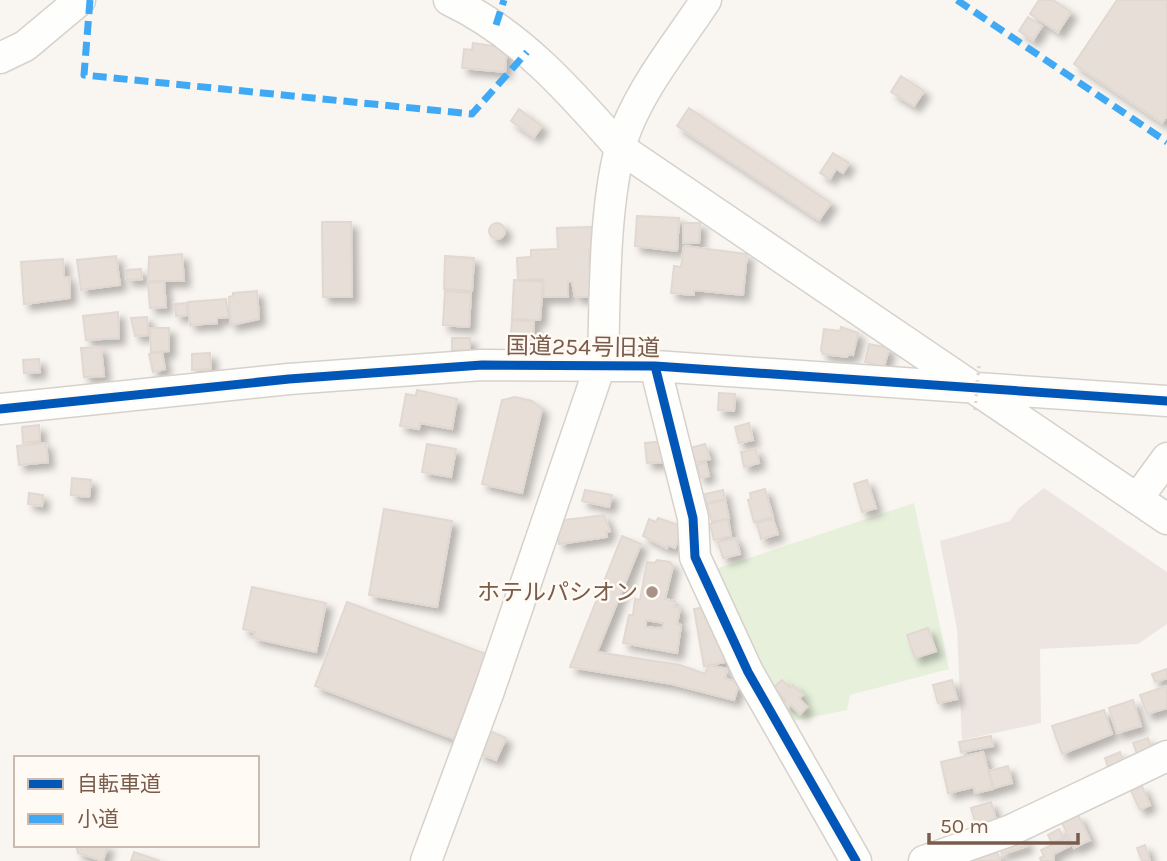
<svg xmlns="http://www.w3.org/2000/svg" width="1167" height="861" font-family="Karla,'Noto Sans JP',sans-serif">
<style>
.industrial{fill:#ede5e0}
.green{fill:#e7f0db}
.building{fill:#e6ded7;stroke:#e2d8d2;stroke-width:2;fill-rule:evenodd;filter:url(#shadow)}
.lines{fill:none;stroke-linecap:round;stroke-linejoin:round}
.minor-casing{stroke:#d7d1cb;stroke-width:33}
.minor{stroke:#fefefd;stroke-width:30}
.path-bridge{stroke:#dcd5d0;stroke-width:3.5;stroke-dasharray:2 5;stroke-linecap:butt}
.quiet{stroke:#3fa9f5;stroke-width:7;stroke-dasharray:14 7;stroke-linecap:butt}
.cycleway-casing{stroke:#fffaf3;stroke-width:13}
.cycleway{stroke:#0057b8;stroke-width:9}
.poi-dot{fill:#a69286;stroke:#fffaf3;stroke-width:2.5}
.labels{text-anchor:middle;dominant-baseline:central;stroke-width:5;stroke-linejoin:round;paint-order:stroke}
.street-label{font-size:23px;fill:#7a5c4d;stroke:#fffaf3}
.poi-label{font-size:23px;fill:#7a5c4d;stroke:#fffaf3;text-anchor:end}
</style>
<defs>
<filter id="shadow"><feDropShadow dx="6" dy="6" stdDeviation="3.5" flood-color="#0004"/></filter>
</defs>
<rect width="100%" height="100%" fill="#f9f5f0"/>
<path class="industrial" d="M1044,488L1167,572V624L1138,644L1040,649L1041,723L962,740L957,629L940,541L1010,521L1019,508Z"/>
<path class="green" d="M914,503L949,669L850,695L847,710L793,721L781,716L710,571Z"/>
<path class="building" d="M1039,0H1053L1071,12L1058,32L1030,14Z
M1117,0H1167V116L1162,123L1074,64Z
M1028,17L1042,26L1033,40L1019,31Z
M473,43L507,48L505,72L462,68L464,49L472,50Z
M901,76L924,91L914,106L891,92Z
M689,108L831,203L819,220L677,126Z
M519,109L542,126L534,137L511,121Z
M833,153L849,163L843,173L836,169L830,179L820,173Z
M637,216L679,218L677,251L635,246Z
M322,222H351L352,297H323Z
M683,223H700L699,243H683Z
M489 231a8 8 0 1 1 16 0a8 8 0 1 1-16 0Z
M592,227L593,250H589L591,297H575L572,282H568V297H544L543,279L518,280L517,258L531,257V250L558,249L557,228Z
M684,246L747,254L743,295L694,290V295L671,293L674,266L681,267Z
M182,254L184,281H148L149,257Z
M116,256L120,285L81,290L77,260Z
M445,256L474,258L472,291L444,289Z
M63,259L64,277H69L70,298L24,304L21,262Z
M141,269L142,279L127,280L126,270Z
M514,280L543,282L540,320L512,319Z
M164,282L166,307L150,308L148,283Z
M257,291L259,319L231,325L229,297L233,296V293Z
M445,291L471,293L469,327L443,325Z
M226,299L228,317L217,318V323L190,325L188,302Z
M187,303V315L176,316L175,304Z
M118,312L119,338L86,340L83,316Z
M147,317L148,335L135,336L131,318Z
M512,320L534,321L532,348L510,347Z
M841,327L858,333L853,355L848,354L847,357L823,354L821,350L824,329L840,331Z
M150,328H169V351L151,352Z
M452,338H470V350H452Z
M869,344L889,348L884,367L865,362Z
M101,347L104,376L84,377L81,348Z
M162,352L165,369L153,372L149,354Z
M210,353L211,369L192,370V354Z
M39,359L40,372L24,373L23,360Z
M417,390L457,399L452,429L420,423L419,429L400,426L406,394L416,396Z
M719,393L735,394L734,411L718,410Z
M515,397L532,401L542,409L522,493L482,484L502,400Z
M749,423L753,440L739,443L735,427Z
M39,425L40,441L23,443L22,427Z
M664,441L666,462L647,463L645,443Z
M46,443L48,462L19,465L17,446Z
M427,444L456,449L451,477L422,472Z
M705,444L710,459L694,463L690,448Z
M756,449L759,463L744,467L741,452Z
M706,463L709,476L700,478L697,465Z
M72,478L91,480L89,497L71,495Z
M867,480L876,508L862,512L854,484Z
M765,489L773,517L754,522L748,500L751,499L750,493Z
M585,490L612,495L609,507L582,501Z
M723,490L725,499L707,503L705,494Z
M29,493L43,495L42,506L28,504Z
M725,500L729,518L712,522L707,504Z
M384,509L452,521L437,607L369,595Z
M604,515L610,531L606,532L607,537L559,544L556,521Z
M658,518L684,527L675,548L668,545L667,548L643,536L649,519L656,522Z
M728,519L731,536L714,540L710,524Z
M773,519L778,534L761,539L757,523Z
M622,536L641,544L597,652L680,665L705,674L709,665L727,669L725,678L739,684L734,700L672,684L570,667Z
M736,538L740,554L723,558L718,542Z
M657,560L670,562L673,566L665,599L675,601L674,607L680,608L677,624L681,625L677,653L623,643L629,615H633L635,599L640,600L647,562L655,563ZM646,620L664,623L662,629L646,627Z
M252,587L326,603L316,652L253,638L255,632L243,629Z
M347,602L486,654L454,739L315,686Z
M710,606L725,662L704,666L694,609Z
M928,628L936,651L915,658L907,635Z
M1167,669V678L1155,682L1152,674Z
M782,680L789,688L793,685L803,695L799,698L807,707L800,714L791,705L787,708L783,704L786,701L774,687Z
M952,680L957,699L938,703L933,685Z
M1167,686V708L1147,714L1140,695Z
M1133,700L1141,726L1117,733L1109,708Z
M1104,710L1112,734L1062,754L1052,726Z
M488,730L506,738L496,760L478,753Z
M991,736L993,746L961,752L959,742Z
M1148,738L1153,752L1138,757L1133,743Z
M983,752L993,789L975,793L974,787L948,793L941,762Z
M1120,752L1126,767L1110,773L1105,758Z
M1008,766L1012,783L994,788L989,771Z
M1142,786L1150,805L1140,810L1131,791Z
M991,802L999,830L979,835L971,808Z
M1078,815L1090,840L1074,848L1062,823Z
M1059,829L1064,838L1052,844L1048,835Z
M1066,838L1070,846L1053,854L1054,861H1041L1040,858L1044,856L1041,850Z
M1025,839L1027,846L1002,854L1000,847Z
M76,845H108L103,861L78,853Z
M1145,845L1150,861H1142L1137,848Z
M134,852L160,861H131Z
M997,852L1000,861H970V860Z"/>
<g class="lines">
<defs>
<path id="minor" d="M449,0C519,33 570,91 620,148L1167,519
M0,58L25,46L80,0
M603,366C605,299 603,188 627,127C646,81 679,41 706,0
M655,366L693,518L695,557L748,672L856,861
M0,409L289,379L482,365L655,366L1167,401
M1137,499L1167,458
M426,861L489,691L600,366
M924,861L1009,831L1167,756"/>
</defs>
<use href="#minor" class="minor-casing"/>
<use href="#minor" class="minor"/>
<path class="path-bridge" d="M975,410L979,365"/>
<path class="quiet" d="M90,0L84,75L472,114L527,52
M957,0L1167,142
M496,25L504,0"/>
<defs>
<path id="cycleway" d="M655,366L693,518L695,557L748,672L856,861
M0,409L289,379L482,365L655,366L1167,401"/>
</defs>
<use href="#cycleway" class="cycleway-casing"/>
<use href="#cycleway" class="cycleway"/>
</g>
<circle class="poi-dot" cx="652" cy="592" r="7"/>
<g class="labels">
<g class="street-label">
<text transform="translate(583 347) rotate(1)">国道254号旧道</text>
</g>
<g class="poi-label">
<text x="638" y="592">ホテルパシオン</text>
</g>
</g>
<rect x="14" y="756" width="245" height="91" fill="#fffaf3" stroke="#cabbb1" stroke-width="2"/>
<rect x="28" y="779" width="35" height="10" fill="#0057b8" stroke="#cabbb1" stroke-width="2"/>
<text x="77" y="791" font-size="21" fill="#7a5c4d">自転車道</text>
<rect x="28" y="814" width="35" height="10" fill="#3fa9f5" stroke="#cabbb1" stroke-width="2"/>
<text x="77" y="826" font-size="21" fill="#7a5c4d">小道</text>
<path d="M929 833v10h149v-10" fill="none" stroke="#7a5c4d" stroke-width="3.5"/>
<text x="940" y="833" font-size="21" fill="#7a5c4d" stroke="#fffaf3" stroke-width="5" paint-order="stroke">50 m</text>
</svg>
